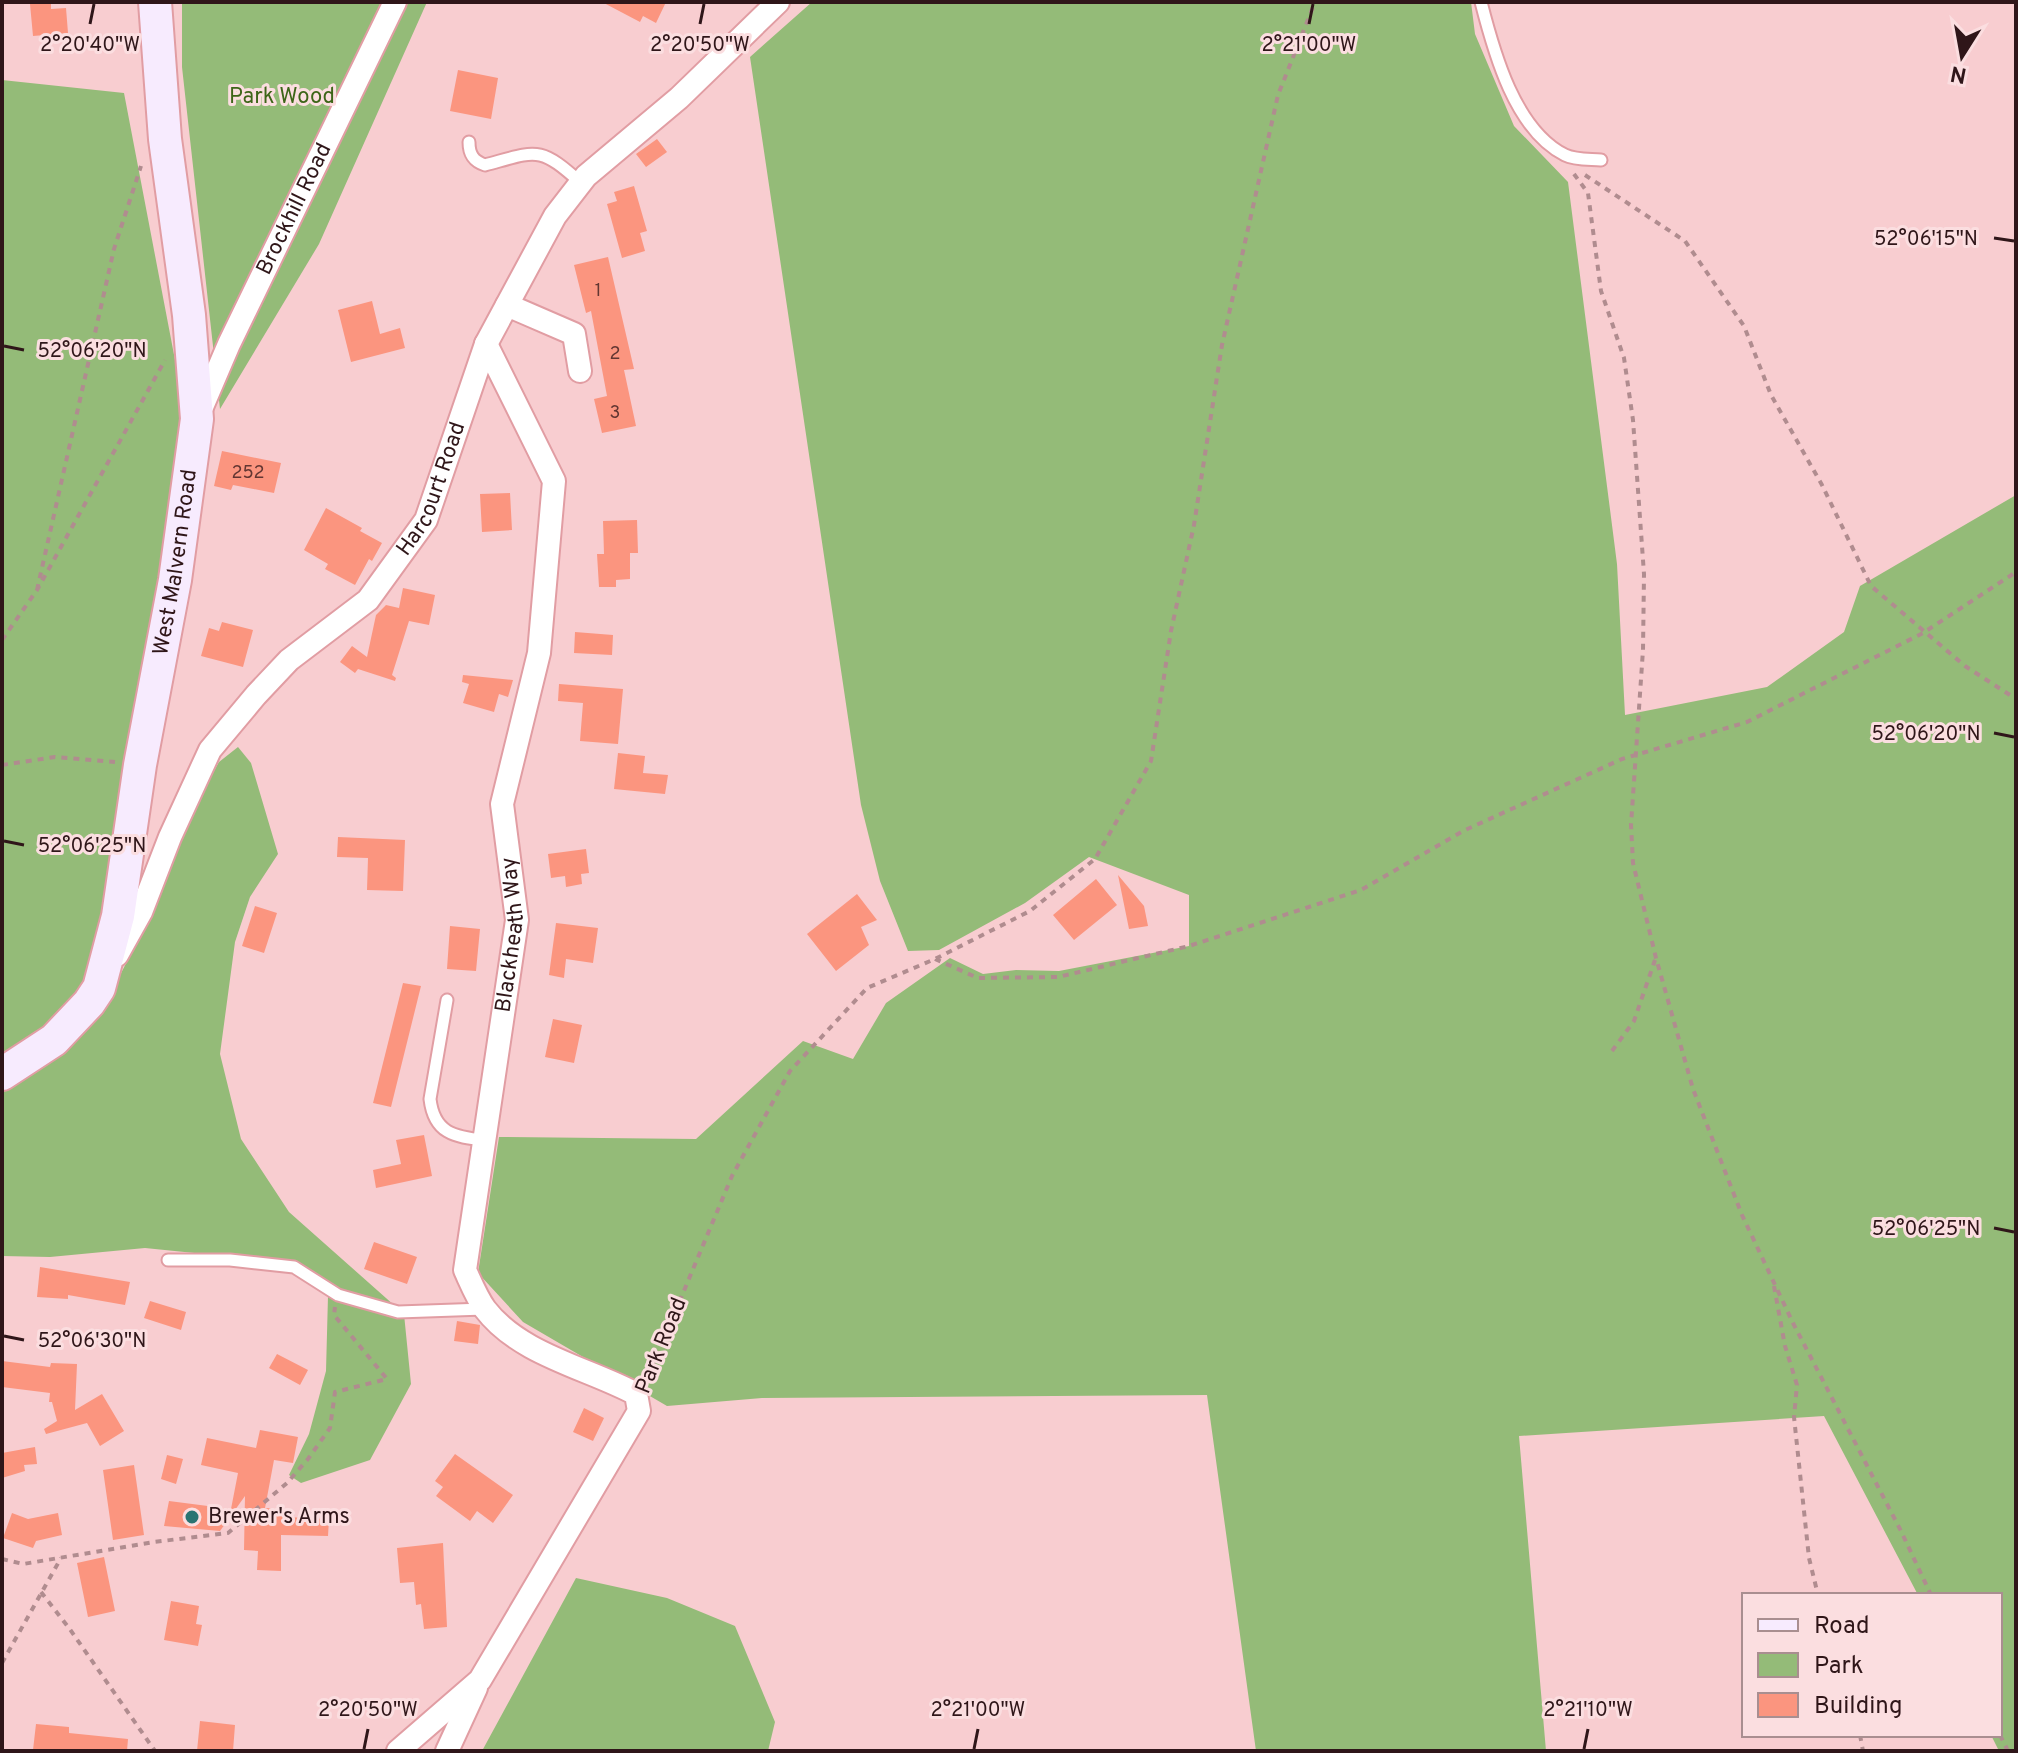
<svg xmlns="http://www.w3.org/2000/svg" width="2018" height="1753" font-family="Overpass,sans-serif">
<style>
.green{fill:#94bb78}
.building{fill:#fb957f}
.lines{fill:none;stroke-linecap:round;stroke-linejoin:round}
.lane-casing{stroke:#e19da3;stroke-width:15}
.street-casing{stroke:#e19da3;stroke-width:26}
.secondary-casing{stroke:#e19da3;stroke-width:36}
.path{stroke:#b08c8f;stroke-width:4;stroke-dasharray:6 6;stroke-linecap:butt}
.lane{stroke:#fff;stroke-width:11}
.street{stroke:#fff;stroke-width:22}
.secondary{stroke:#f7ebfe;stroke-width:32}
.ticks{fill:none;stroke:#2f1619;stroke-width:3}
.poi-dot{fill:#2a7472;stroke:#fbdee0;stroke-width:3}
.labels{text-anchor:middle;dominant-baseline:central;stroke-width:6;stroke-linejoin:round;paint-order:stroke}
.number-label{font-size:18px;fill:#623632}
.park-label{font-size:22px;fill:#3d6518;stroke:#fbdee0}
.street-label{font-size:22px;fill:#2f1619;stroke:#fbdee0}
.poi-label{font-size:22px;fill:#2f1619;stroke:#fbdee0;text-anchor:start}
.ticks-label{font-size:20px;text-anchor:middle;fill:#2f1619;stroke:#fbdee0;stroke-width:6;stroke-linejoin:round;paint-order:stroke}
</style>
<rect width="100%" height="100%" fill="#f8cdd0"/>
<path class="green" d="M182,2H427L319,244L220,409L182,67Z
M812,2H1471L1475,34L1514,126L1568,182L1617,564L1625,715L1767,687L1844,632L1860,586L2016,495V1751H1999L1991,1735H2000V1595H1918L1824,1416L1519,1436L1546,1751H1256L1207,1395L762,1398L667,1406L523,1322L478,1273L499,1137L696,1139L803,1041L853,1059L886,1003L950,958L983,974L1016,970L1059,971L1189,946V895L1089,857L1025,903L939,950L908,951L880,881L861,805L750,57Z
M2,80L124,93L184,407L165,552L98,955L75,1007L2,1055Z
M238,747L251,763L278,854L250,897L235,942L220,1054L241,1139L289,1212L404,1314L411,1384L370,1460L301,1483L289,1475L309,1434L326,1371L328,1296L294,1263L145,1248L50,1257L2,1256V1091L49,1054L109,997L155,906L196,802L219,762Z
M576,1578L667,1598L735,1626L775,1722L768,1751H482Z"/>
<path class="building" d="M602,2H666L656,23L643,16L640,22Z
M51,3V9L66,8L68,33L33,36L30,4Z
M458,70L498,78L491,119L450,111Z
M657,139L667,152L646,167L636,154Z
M634,186L647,231L640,233L645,251L622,258L607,204L617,201L614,192Z
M608,257L634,369L624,370L636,426L602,433L594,399L607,396L591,311L586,313L574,265Z
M372,301L380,334L400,328L405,348L351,362L338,310Z
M222,451L281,463L274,493L233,485L231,490L214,486Z
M510,493L512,530L482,532L480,494Z
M326,508L362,528L360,531L382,543L372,561L369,559L355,585L325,569L328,564L304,550Z
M637,520L638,553H630V579L616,580V587H599L597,554H604L603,521Z
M403,588L435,595L429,625L409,621L392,675L396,678L395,681L358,669L355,673L340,662L352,646L367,657L376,615L386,605L399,608Z
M222,622L253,630L243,667L201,656L209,628L219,631Z
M575,632L613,635L612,655L574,653Z
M463,675L513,680L508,697L499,694L494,712L463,703L469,684L462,682Z
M559,684L623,689L618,744L580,741L583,703L558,701Z
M618,753L645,756L643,773L668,775L665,794L614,789Z
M338,837L405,840L403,891L367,890L368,858L337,857Z
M586,849L589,873L581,874L582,884L566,887L565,876L551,878L548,854Z
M1118,875L1144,906L1148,926L1129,929Z
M1096,879L1117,905L1074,940L1053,915Z
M857,894L877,920L861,927L869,945L836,971L807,934Z
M255,906L277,913L264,953L242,946Z
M556,923L598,928L593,963L566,959L564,978L549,975Z
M450,926L480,929L476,971L447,969Z
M403,983L421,986L391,1107L373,1103Z
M553,1019L582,1025L574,1063L545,1057Z
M424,1135L432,1176L376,1188L373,1170L401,1164L396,1140Z
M374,1242L417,1257L407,1284L364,1269Z
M40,1267L130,1282L125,1305L68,1295V1299L37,1297Z
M150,1301L186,1312L181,1330L144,1318Z
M457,1321L480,1325L478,1344L454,1341Z
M277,1354L308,1370L300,1385L269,1368Z
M2,1361L50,1367L51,1363L77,1364L75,1410L102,1394L124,1431L100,1446L87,1423L46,1434L44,1429L57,1421L52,1402H49L50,1393L2,1387Z
M584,1408L604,1418L593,1441L573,1432Z
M260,1430L298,1437L293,1463L274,1460L265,1508L286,1509V1517L329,1519L328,1536L281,1535V1571L257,1570L258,1551L244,1550L245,1496L220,1531L164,1526L169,1501L231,1509L238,1473L201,1465L207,1438L256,1448Z
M35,1447L37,1464L24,1465L25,1471L2,1478V1453Z
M455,1454L513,1495L493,1523L477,1511L470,1521L436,1496L443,1487L435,1481Z
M167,1455L183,1459L176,1484L161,1479Z
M134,1465L144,1535L113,1540L103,1470Z
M12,1513L28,1519L58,1513L62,1535L36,1541L33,1548L3,1538Z
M443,1543L447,1627L424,1629L421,1604L416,1605L414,1582L400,1583L397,1548Z
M104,1557L115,1611L88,1617L77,1563Z
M171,1601L199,1606L196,1624L202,1625L198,1646L164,1640Z
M200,1721L235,1725L233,1751H197Z
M36,1724L69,1727V1733L128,1739L127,1751L33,1750Z"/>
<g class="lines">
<defs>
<path id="lane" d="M1481,2C1494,53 1515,130 1565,155C1575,160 1590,159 1601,160
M469,142C469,154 473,161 485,165C537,151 539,145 581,183
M447,1000L430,1099C434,1133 454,1137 484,1140
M168,1260H230L294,1267L338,1295L398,1312L484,1309"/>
<g id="street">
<path d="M507,305L574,334L580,371"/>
<path id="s1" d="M199,414L229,344L395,2"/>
<path id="s2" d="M117,955L141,912L170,837L210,750L256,695L289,660L368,600L426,520L486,344L555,216L586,176L679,98L778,2"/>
<path id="s3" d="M398,1751L480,1680L639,1411L636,1394C588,1368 520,1355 485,1309C477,1298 471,1283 465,1270L517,920L502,804L539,653L554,481L486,344"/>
<path d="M447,1751L476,1688"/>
</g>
<g id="secondary">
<path id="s4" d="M2,1074L54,1040L89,1003L99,988L118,916L140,765L175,580L197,419L189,315L165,139L155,2"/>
</g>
</defs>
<use href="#lane" class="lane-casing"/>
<use href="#street" class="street-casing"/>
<use href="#secondary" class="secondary-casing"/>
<path class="path" d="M1574,174L1588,193L1601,291L1624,358L1633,420L1644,574L1643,650L1631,825L1633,863L1656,958L1693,1089L1742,1215L1793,1323L1901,1531L1931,1595
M1585,175L1685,241L1744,326L1771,395L1822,485L1871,586L1965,666L2016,699
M37,590L114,249L141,166
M2,640L37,590L165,360
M2,765L55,757L115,762
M935,959L978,978L1058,977L1189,946L1361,890L1463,831L1622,759L1747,722L1923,633L2016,572
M1612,1051L1634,1021L1655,960
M1774,1286L1785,1346L1797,1385L1794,1417L1809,1558L1818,1595
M647,1379L732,1176L790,1071L867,988L935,959L1030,911L1095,859L1151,761L1171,631L1194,525L1222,345L1278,95L1315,2
M2,1559L23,1564L154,1542L228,1533L287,1483L308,1459L330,1428L335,1392L387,1379L334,1315L335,1307
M41,1592L69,1628L155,1751
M2,1663L61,1558
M1860,1735L1863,1751
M2000,1735L2008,1751"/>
<use href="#lane" class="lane"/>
<use href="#street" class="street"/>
<use href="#secondary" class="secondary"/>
</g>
<path class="ticks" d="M90,24L94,4M700,24L704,4M1309,24L1313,4M1994,238L2014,241M4,346L24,350M1994,733L2014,737M4,841L24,845M1994,1228L2014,1232M4,1336L24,1340M364,1749L368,1729M974,1749L978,1729M1584,1749L1588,1729"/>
<circle class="poi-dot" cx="192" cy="1517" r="8"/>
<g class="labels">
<g class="number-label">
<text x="598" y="291">1</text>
<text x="615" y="354">2</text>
<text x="615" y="413">3</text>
<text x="248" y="473">252</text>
</g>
<g class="park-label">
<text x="282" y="97">Park Wood</text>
</g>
<g class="street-label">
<text stroke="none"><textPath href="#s1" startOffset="226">Brockhill Road</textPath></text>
<text stroke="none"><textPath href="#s2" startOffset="574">Harcourt Road</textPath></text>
<text stroke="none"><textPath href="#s4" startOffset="564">West Malvern Road</textPath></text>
<text stroke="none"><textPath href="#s3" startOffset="996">Blackheath Way</textPath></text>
<text transform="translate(662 1346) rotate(-68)">Park Road</text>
</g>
<g class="poi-label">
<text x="208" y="1517">Brewer's Arms</text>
</g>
</g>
<g class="ticks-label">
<text x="90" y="51">2°20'40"W</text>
<text x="700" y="51">2°20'50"W</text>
<text x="1309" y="51">2°21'00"W</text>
<text x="1926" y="245">52°06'15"N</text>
<text x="92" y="357">52°06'20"N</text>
<text x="1926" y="740">52°06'20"N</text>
<text x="92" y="852">52°06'25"N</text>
<text x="1926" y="1235">52°06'25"N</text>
<text x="92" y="1347">52°06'30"N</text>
<text x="368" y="1716">2°20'50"W</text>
<text x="978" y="1716">2°21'00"W</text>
<text x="1588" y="1716">2°21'10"W</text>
</g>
<rect width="2018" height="1753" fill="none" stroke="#2f1619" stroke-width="8"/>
<rect x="1742" y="1593" width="260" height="144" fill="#fbdee0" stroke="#a98e90" stroke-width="2"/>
<rect x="1758" y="1619" width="40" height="12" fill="#f7ebfe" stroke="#a98e90" stroke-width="2"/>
<text x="1814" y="1633" font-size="24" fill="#2f1619">Road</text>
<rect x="1758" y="1653" width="40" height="24" fill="#94bb78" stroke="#a98e90" stroke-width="2"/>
<text x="1814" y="1673" font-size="24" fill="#2f1619">Park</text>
<rect x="1758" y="1693" width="40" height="24" fill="#fb957f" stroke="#a98e90" stroke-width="2"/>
<text x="1814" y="1713" font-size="24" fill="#2f1619">Building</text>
<g transform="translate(1962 56) rotate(191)" stroke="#fbdee0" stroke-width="6" paint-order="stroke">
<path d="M0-6L14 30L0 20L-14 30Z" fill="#2f1619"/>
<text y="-12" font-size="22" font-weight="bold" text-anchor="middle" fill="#2f1619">N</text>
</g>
</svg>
